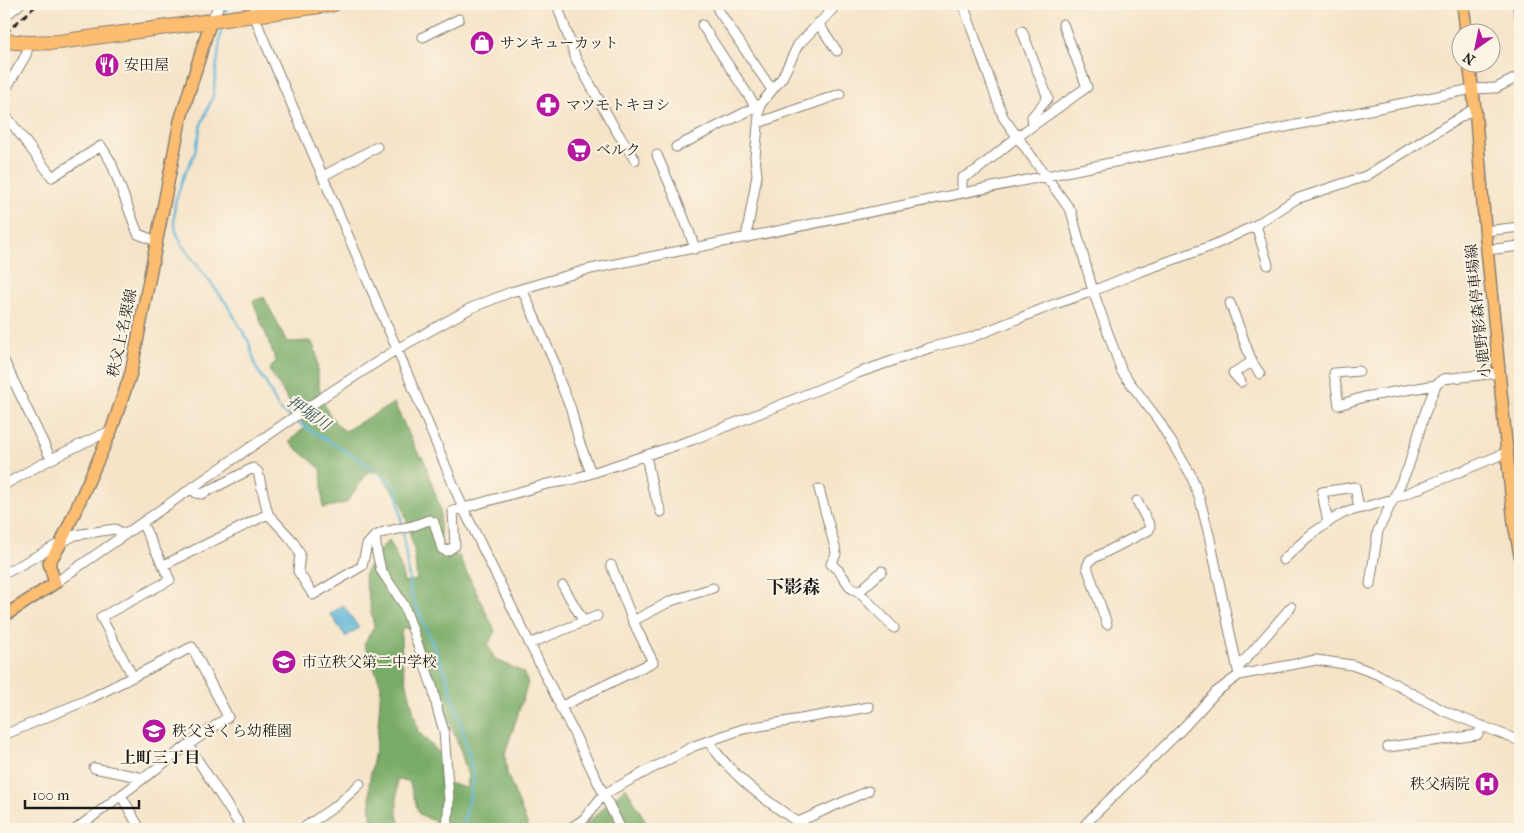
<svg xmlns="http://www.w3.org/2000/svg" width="1524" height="833" font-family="'IM FELL French Canon','Noto Serif JP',serif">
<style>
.forest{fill:#79ac68;stroke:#4a6442;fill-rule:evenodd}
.water{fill:#58b2d6;stroke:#3a6779}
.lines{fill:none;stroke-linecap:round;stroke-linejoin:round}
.stream{stroke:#58b2d6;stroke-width:2.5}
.minor-casing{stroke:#898072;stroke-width:11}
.major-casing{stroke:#898072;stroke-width:14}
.highway-casing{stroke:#898072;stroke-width:16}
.minor{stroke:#fff;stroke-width:9}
.major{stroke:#fcbd6f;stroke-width:11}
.highway{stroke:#fcbd6f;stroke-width:14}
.rail{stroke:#1c1c1c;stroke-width:2.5;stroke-dasharray:8 4;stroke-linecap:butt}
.labels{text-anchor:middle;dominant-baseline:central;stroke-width:4;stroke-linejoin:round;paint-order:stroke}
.poi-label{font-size:15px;fill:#1c1c1c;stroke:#fcf5e5;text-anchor:start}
.street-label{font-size:15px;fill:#1c1c1c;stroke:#fcf5e5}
.water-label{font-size:16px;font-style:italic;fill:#345866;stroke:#fcf5e5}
.neighbourhood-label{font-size:16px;font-weight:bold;fill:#1c1c1c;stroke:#fcf5e5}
.quarter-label{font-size:18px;font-weight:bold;fill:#1c1c1c;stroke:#fcf5e5}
</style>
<rect width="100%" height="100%" fill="#fcf5e5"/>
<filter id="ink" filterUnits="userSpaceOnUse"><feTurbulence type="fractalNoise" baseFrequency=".02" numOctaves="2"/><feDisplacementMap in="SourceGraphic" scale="10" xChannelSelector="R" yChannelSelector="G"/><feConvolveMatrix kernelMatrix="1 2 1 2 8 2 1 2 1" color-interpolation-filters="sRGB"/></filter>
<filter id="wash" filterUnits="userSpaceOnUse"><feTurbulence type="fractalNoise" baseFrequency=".0096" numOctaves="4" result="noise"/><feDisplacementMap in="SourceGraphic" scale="20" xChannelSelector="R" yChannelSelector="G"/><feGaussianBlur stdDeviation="1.12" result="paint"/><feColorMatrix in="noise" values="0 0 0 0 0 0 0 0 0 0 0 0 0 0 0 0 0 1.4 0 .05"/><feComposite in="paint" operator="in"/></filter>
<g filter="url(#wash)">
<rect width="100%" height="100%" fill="#f6e4c9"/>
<path class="forest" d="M264,297L287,342L311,341C320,356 316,362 318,379C320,399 329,420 345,431L394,403L416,449L424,460L440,508L441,553L459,556L495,631L488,645L495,659L523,672L528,683L505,754L507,773L529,829H441L438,823L419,814L409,781L397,780V814L401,829H372L369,783L377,739L381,685L364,644L374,627L364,575L379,550L389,540L400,565L404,582L417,580L414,549L402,503L379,473L369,471L346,503L323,508L321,469L289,442L305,427L269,370L276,361L253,301ZM403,627L415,631L461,752L468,777L467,788L441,781V755L418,731L402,662L401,633Z
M626,787L650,829H581Z"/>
<path class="water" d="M343,605L359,628L346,637L330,614Z"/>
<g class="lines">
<path class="stream" d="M224,13L229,4
M222,24L213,96L201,125L195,153L184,175L175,203L174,220L176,231L182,245L226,303L249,342L256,368L265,381L279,409L290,417
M295,421L375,469L397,488L411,594L446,675L461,724L474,778L462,829"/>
</g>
</g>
<g filter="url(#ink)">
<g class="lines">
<defs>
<path id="minor" d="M256,4L254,14L261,33L397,349L463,508L621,829
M963,4L1003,117L1071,211L1093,291L1122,372L1159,421L1191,475L1200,500L1209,535L1239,675
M1518,9L1520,18
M559,10L576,59L614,127L635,160
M718,10L772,90
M4,17L20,4
M211,20L220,4
M818,23L837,51
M702,25L756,107
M1022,31L1048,98L1032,117L1033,125
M423,37L459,19
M4,92L26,55L29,43
M4,113L52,177L101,146L111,162L138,234L156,241
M758,123L840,94
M676,147L760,105L782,78L798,45L832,10
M657,155C670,186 685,216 695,249
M323,176L377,147
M962,192V178L977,170L1017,137L1087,87L1063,24
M1256,225L1268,265
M1485,231L1520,227
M746,238L757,175L755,157L760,105
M1487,250L1520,246
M522,289L556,366L558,377L571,409L579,441L591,473
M1230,303L1252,362L1260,374
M4,361L51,459
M1359,371L1334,373L1339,405L1364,397L1436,385
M1241,382L1233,373L1252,362
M646,455L652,486L661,512
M4,485C39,465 74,446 111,431
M192,488L196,493L202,494L253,468L258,472L268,514L293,541L300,554L298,571L313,595L362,566L367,545L375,536L384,532L413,526L429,520L434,522L442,549L447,551L455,546L453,511L547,484L571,480L692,440L783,404L858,373L932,347L970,338L1055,304L1093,291L1139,272L1214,245L1256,225L1296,199L1366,176L1475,108
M819,489L835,547L836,554L831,564L839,571L851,588L859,592L894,628
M1328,523L1322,492L1355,487L1359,508
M375,536L377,553L381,570L404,605L433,689L438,712L444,731L449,800L447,829
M1283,560L1309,536L1333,519L1344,513L1393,499L1508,452
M164,565L268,514
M4,574L75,535L115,529L125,535
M55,583L323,397L397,349L471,308L511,292L586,270L1472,89L1496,88L1520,76
M1370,584L1378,531L1408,468L1425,413L1436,385L1443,379L1499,373
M563,586L584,622
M859,592L882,571
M633,621L671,601L713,588
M1107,624L1087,567L1090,560L1149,530L1150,526L1137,501
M529,644L597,616
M1238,668L1291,607
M133,677L101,617L170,580L142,523
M560,707L653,662L633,621L611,565
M4,735L87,700L192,647L228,717L188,745L76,829
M708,741C736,781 768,802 808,829
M188,745L237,821L240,829
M1388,747L1477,735L1483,726
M94,768L144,778
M121,795L140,829
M798,822L868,791
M302,829L337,805L360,784
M569,829L583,820L604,794L694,746L743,729L869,707
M1081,829L1098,811L1183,728L1216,692L1239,675L1316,660L1352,665L1377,674L1444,711L1520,741"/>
<path id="major" d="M1463,4L1466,32
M1469,62L1475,108L1485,228L1514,524L1520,555
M4,616L55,583L49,563L60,545L111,431L131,373L180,121L211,20"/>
<path id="highway" d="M4,41L29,43L59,42L334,4"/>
</defs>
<use href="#minor" class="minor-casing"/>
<use href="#major" class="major-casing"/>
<use href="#highway" class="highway-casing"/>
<use href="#minor" class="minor"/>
<use href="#major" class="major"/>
<use href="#highway" class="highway"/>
<path class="rail" d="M4,34L38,4"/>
</g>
</g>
<defs>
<symbol id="shop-disc" viewBox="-11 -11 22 22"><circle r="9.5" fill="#b5179e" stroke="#fcf5e5"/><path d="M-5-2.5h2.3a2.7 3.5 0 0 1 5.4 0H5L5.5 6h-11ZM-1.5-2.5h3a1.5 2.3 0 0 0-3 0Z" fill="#fff"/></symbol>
<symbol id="restaurant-disc" viewBox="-11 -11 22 22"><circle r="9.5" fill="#b5179e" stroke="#fcf5e5"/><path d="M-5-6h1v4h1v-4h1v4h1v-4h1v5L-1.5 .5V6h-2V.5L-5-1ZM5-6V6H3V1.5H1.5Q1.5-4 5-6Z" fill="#fff"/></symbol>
<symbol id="pharmacy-disc" viewBox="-11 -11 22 22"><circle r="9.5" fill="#b5179e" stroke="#fcf5e5"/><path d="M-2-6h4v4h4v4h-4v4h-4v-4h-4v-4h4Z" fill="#fff"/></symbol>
<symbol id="supermarket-disc" viewBox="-11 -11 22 22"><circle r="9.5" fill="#b5179e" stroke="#fcf5e5"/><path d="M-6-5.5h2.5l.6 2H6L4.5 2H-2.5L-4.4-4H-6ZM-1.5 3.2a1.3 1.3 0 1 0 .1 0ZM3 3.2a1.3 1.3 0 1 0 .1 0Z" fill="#fff"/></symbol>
<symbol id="school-disc" viewBox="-11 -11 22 22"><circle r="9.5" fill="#b5179e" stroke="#fcf5e5"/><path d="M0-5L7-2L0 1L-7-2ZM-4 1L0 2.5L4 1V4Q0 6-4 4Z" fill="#fff"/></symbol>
<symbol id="hospital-disc" viewBox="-11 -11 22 22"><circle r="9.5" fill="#b5179e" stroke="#fcf5e5"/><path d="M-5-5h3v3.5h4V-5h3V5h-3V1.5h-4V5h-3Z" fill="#fff"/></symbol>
</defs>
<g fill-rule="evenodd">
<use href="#shop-disc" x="468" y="29" width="28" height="28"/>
<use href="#restaurant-disc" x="93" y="51" width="28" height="28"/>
<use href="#pharmacy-disc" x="534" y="91" width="28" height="28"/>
<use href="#supermarket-disc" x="565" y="136" width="28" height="28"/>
<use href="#school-disc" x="270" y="648" width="28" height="28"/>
<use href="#school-disc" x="140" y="717" width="28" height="28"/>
<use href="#hospital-disc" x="1473" y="770" width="28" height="28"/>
</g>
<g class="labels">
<g class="poi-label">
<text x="500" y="43">サンキューカット</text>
<text x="124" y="65">安田屋</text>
<text x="566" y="105">マツモトキヨシ</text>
<text x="596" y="150">ベルク</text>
<text x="302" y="662">市立秩父第二中学校</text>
<text x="172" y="731">秩父さくら幼稚園</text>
<text x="1470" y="784" text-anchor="end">秩父病院</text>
</g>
<g class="street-label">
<text transform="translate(1478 311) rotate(-96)">小鹿野影森停車場線</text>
<text transform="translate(122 333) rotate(-78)">秩父上名栗線</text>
</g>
<g class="water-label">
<text transform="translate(309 413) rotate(34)">押堀川</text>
</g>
<g class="neighbourhood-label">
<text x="160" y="757">上町三丁目</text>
</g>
<g class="quarter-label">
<text x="793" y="587">下影森</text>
</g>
</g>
<rect width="1524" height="833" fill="none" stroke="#fcf5e5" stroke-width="20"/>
<g transform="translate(1476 48) rotate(213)"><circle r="24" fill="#fcf5e5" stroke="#a29e95"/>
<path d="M0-4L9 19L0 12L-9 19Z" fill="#b5179e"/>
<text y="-8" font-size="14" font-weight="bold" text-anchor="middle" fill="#1c1c1c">N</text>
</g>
<path d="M25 800v8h114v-8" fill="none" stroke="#1c1c1c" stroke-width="2.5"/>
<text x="32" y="800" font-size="15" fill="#1c1c1c" stroke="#fcf5e5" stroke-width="4" paint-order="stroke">100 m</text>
</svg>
